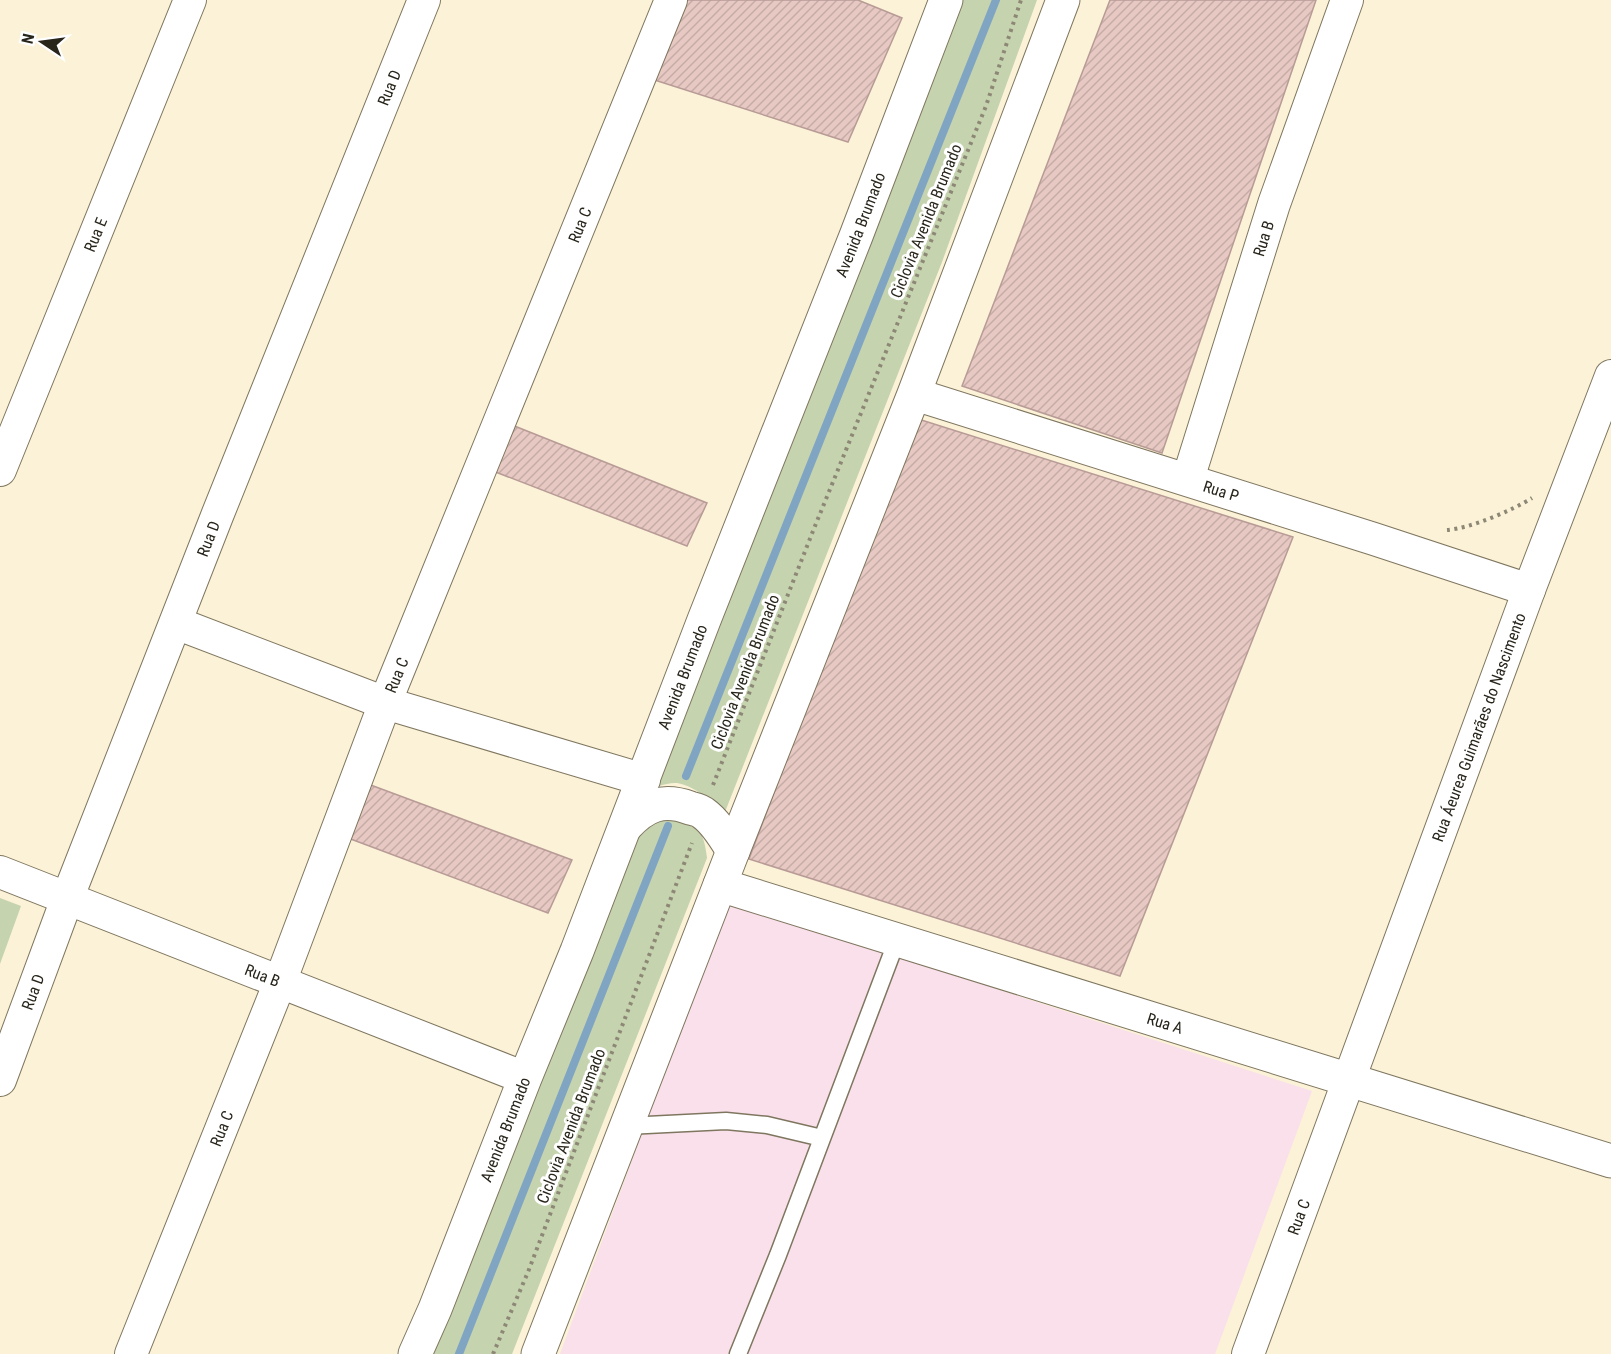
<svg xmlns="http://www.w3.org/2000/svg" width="1611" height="1354" font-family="'Roboto Condensed',sans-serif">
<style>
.commercial{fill:#f9e0eb}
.park{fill:#c5d3af}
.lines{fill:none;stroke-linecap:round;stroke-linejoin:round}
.stream{stroke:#80a5c3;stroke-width:8}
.building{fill:url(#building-hatch);stroke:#b89b96;stroke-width:1.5}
.lane-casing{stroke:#7f765f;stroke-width:19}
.street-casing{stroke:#7f765f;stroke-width:34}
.secondary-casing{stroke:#7f765f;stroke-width:35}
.primary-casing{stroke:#7f765f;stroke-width:35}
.path{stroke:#8d8775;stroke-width:4;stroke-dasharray:3 4.5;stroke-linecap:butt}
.lane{stroke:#fff;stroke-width:16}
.street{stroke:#fff;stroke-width:32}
.secondary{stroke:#fff;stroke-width:33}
.primary{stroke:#fff;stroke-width:33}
.labels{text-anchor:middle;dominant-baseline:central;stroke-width:6;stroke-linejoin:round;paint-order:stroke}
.street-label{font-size:16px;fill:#28251b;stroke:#fff}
</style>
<defs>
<pattern id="building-hatch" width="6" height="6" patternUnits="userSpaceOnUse" patternTransform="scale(1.5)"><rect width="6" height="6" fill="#e7c8c2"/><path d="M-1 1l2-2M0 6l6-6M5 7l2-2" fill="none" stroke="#c6aca6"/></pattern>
</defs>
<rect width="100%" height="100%" fill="#fbf2d7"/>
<path class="commercial" d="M728,902L1312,1091L1215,1354H560Z"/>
<path class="park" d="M956,0H1037L942,262L723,817C712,802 696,786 677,783C666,782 655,788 645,791Z
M660,813C691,821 703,821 707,858L512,1354H425L626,836Z
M0,898L21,906L0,964Z"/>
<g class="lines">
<path class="stream" d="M686,776L996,0
M459,1354L668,826"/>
</g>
<path class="building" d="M675,0H858L902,18L848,142L642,76Z
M1110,0H1316L1162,453L962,386Z
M915,418L1293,537L1120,976L749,859Z
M512,425L707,503L687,546L493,471Z
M368,784L572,860L548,913L348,838Z"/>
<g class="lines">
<defs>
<path id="lane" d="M627,1126L726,1121L767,1125L822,1138
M738,1354L778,1255L897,940"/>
<g id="street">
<path id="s1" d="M914,394L1374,539L1529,590"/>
<path id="s2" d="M0,470L190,0"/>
<path id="s3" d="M1188,479L1274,204L1347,0"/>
<path d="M176,623L385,703L644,780"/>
<path id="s4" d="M0,872L525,1078"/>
<path id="s5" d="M0,1080L67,899L217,516L424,0"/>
<path id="s6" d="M131,1354L280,982L385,703L671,0"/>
<path id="s7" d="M1248,1354L1529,590L1611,376"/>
</g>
<g id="secondary">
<path id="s8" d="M720,885L1611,1161"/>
</g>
<g id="primary">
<path d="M626,826C645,805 663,798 690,808C694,809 700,810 703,813C716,822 725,838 733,851"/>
<path id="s9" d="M415,1354L435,1309L525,1078L577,951L704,620L856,236L946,0"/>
<path d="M538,1354L733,851L914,394L1063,0"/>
</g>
</defs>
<use href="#lane" class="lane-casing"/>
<use href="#street" class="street-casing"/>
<use href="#secondary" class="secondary-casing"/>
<use href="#primary" class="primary-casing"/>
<path class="path" d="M1447,530C1471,528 1511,511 1532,498
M713,785L813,531L986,106L1021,0
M493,1354L528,1272L692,843"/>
<use href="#lane" class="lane"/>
<use href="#street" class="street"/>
<use href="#secondary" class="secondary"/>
<use href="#primary" class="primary"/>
</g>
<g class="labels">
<g class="street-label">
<text stroke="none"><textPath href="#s5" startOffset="1066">Rua D</textPath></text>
<text transform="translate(926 221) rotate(-68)">Ciclovia Avenida Brumado</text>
<text stroke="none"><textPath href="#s6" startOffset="1215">Rua C</textPath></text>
<text stroke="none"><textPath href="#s9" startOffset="1214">Avenida Brumado</textPath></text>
<text stroke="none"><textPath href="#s2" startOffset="254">Rua E</textPath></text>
<text stroke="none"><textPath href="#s3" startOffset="252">Rua B</textPath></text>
<text stroke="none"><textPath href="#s1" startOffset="322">Rua P</textPath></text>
<text stroke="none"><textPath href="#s5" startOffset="580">Rua D</textPath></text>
<text transform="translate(745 672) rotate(-69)">Ciclovia Avenida Brumado</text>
<text stroke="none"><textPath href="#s6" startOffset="729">Rua C</textPath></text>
<text stroke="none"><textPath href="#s9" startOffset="728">Avenida Brumado</textPath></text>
<text stroke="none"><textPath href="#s7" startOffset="668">Rua Áeurea Guimarães do Nascimento</textPath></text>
<text stroke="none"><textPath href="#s4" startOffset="282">Rua B</textPath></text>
<text stroke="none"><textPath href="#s5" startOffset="94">Rua D</textPath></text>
<text stroke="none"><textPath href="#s8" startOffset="466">Rua A</textPath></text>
<text transform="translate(571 1126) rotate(-69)">Ciclovia Avenida Brumado</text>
<text stroke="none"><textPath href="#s6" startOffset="243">Rua C</textPath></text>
<text stroke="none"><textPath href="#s9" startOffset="242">Avenida Brumado</textPath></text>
<text stroke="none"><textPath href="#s7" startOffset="146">Rua C</textPath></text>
</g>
</g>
<g transform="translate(42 42) rotate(283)" stroke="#ffffff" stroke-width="4.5" paint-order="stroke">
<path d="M0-4.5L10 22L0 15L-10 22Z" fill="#28251b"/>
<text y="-9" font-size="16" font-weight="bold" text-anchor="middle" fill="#28251b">N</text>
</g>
</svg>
